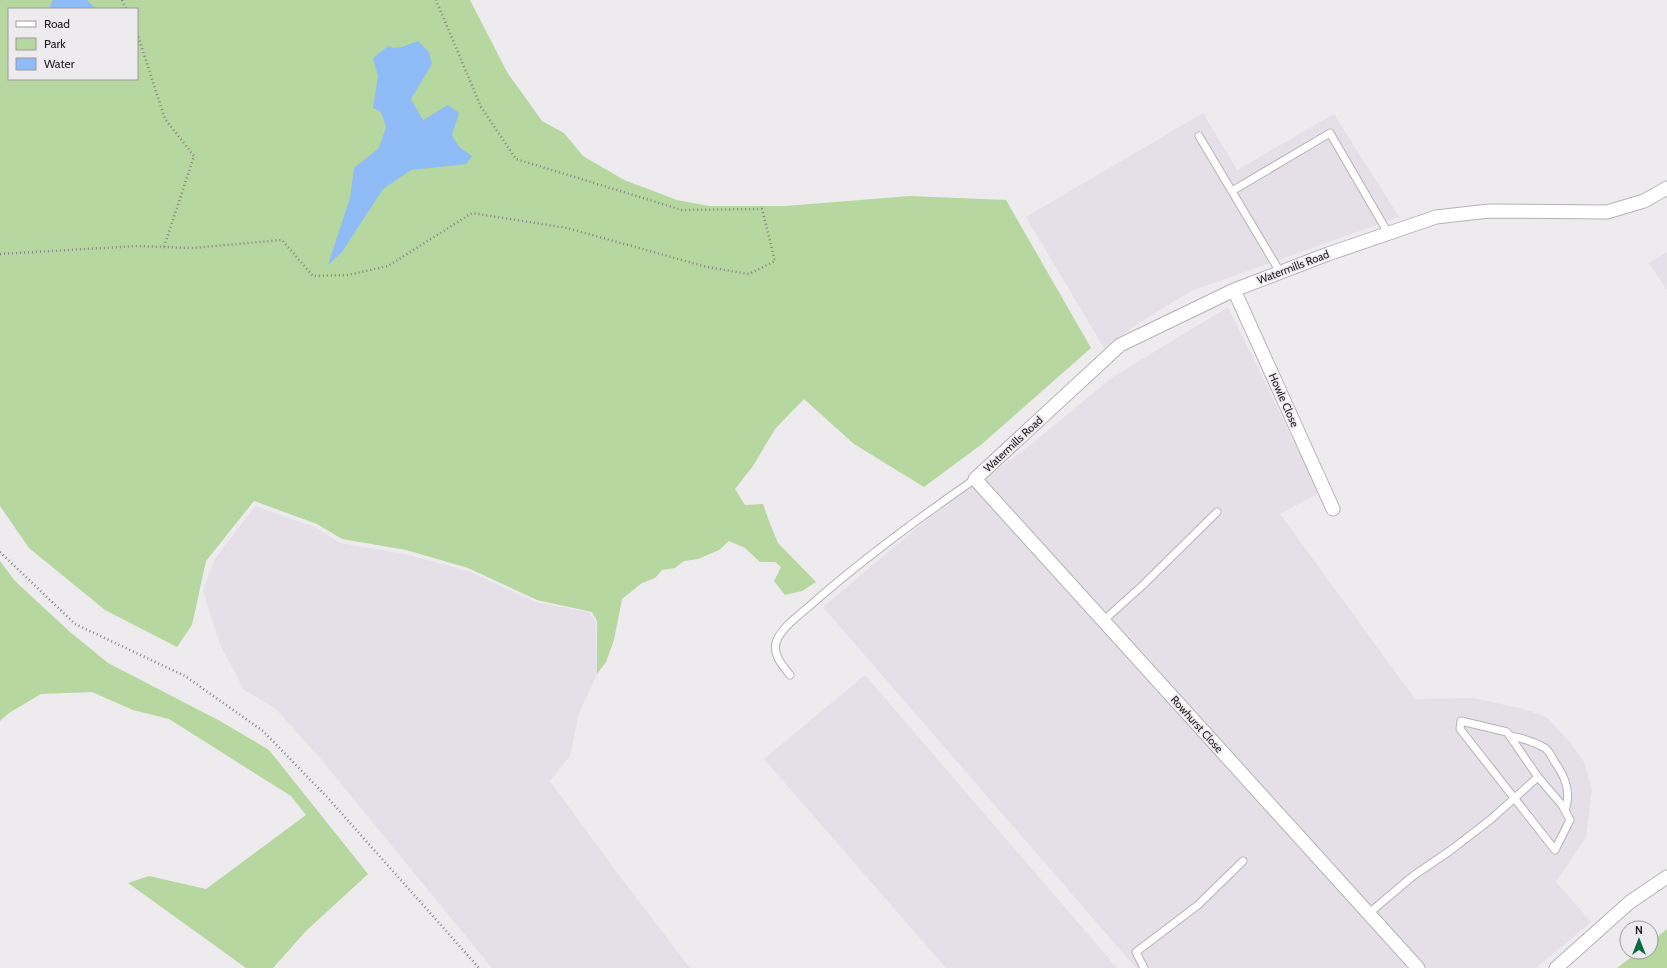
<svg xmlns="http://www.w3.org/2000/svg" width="1667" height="968" font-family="Cabin,sans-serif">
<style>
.built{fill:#e5dfe8}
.green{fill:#b6d79f;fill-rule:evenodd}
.water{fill:#8fbbf6}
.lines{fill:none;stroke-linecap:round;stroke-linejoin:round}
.service-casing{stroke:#b4b2b5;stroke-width:9}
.minor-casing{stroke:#b4b2b5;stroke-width:15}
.path{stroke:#848385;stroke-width:2.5;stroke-dasharray:1 3;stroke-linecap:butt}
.service{stroke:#fff;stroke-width:7}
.minor{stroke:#fff;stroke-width:13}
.labels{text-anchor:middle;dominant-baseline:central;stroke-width:3.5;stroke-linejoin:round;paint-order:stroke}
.street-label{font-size:11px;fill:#222122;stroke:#edebee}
</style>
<rect width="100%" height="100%" fill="#edebee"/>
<path class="built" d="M1203,113L1237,170L1334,114L1399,217L1191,291L1142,321L1104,348L1026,217Z
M1667,252V290L1649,263Z
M1228,307L1319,493L1280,514L1415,699L1474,698L1527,710L1546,717L1569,741L1584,762L1592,789L1586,837L1556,882L1591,922L1536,968H1136L823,607L930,517L1024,450L1113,377Z
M255,506L315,527L340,543L405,554L471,572L535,602L589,612L596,622L597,674L579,713L570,756L550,781L621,878L690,968H492L320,758L275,708L244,690L220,644L203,591L214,560Z
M865,675L1117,968H946L764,759Z"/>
<path class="green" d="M0,0H470L507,72L542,121L564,133L583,156L624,180L677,200L709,206H785L910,196L1006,200L1091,348L982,444L924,487L854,444L804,399L775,429L753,466L735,489L745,505L763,504L770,524L778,543L816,582L802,591L785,595L774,581L781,567L775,562H760L745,548L729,541L719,550L698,559L684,561L675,568L662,570L655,578L642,583L622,599L614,640L606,662L597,674V621L592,612L537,600L468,568L406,550L342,539L317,524L254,501L206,561L192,625L177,647L105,610L29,548L0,506ZM9,9H137V79H9Z
M0,561L15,581L70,632L108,663L220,721L269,750L368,874L306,931L273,968H246L128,883L149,876L206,889L306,815L291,796L169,719L133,710L92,692L41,694L9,713L0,721Z
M1667,929V968H1617L1638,952H1651V942Z"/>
<path class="water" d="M53,0H87L96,9H51L50,6Z
M418,41L429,52L432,64L411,99L423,120L448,105L459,113L452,135L459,147L472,156L466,164L411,170L383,189L342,252L328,265L350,198L354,168L379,148L386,127L381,112L373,108L378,76L373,58L388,46C397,51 409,44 418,41Z"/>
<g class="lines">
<defs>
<path id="service" d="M1199,136L1280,272
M1232,191L1330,133L1388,233
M1103,621L1143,585L1217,512
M790,675C783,666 773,656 776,643C779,629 802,613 813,603C864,558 919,518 975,479
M1461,721L1507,732L1538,777L1562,805L1570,820L1555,850L1460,729Z
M1510,736C1523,738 1533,741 1545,748C1549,751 1552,757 1554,761C1565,776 1572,792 1565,810
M1368,914L1413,876L1451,850L1490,820L1538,777
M1144,968L1136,952L1198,905L1243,861"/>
<path id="minor" d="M1234,290L1333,509
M1418,968L975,479L1120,345L1234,290L1328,254L1436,217L1489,211L1607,212L1644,201L1667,188
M1556,968L1630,902L1667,877"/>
</defs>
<use href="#service" class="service-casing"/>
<use href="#minor" class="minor-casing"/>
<path class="path" d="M122,0L126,9
M137,33L165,119L194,156L164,247
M0,254L137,246L192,248L282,240L313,276L348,275L388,266L472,213L567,228L707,267L749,274L775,261L762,209L682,210L516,159L481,107L436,0
M0,552L75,624L185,676L263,731L327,797L479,968"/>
<use href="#service" class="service"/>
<use href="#minor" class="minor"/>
</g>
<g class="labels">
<g class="street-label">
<text transform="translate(1293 267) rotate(-21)">Watermills Road</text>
<text transform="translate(1284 400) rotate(66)">Howle Close</text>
<text transform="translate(1013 444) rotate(-43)">Watermills Road</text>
<text transform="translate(1197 724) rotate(48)">Rowhurst Close</text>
</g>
</g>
<rect x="8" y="8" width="130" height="72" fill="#edebee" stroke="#9c9a9c"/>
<rect x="16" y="21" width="20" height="6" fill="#ffffff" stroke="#9c9a9c"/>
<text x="44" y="28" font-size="12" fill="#222122">Road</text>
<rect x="16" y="38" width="20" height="12" fill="#b6d79f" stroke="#9c9a9c"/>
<text x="44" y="48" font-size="12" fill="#222122">Park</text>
<rect x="16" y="58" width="20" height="12" fill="#8fbbf6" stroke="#9c9a9c"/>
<text x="44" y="68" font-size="12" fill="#222122">Water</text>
<g transform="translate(1639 940)"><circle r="19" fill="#edebee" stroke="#9c9a9c"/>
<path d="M0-3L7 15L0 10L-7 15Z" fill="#0a693e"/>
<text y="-6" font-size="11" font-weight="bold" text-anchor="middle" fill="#222122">N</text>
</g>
</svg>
